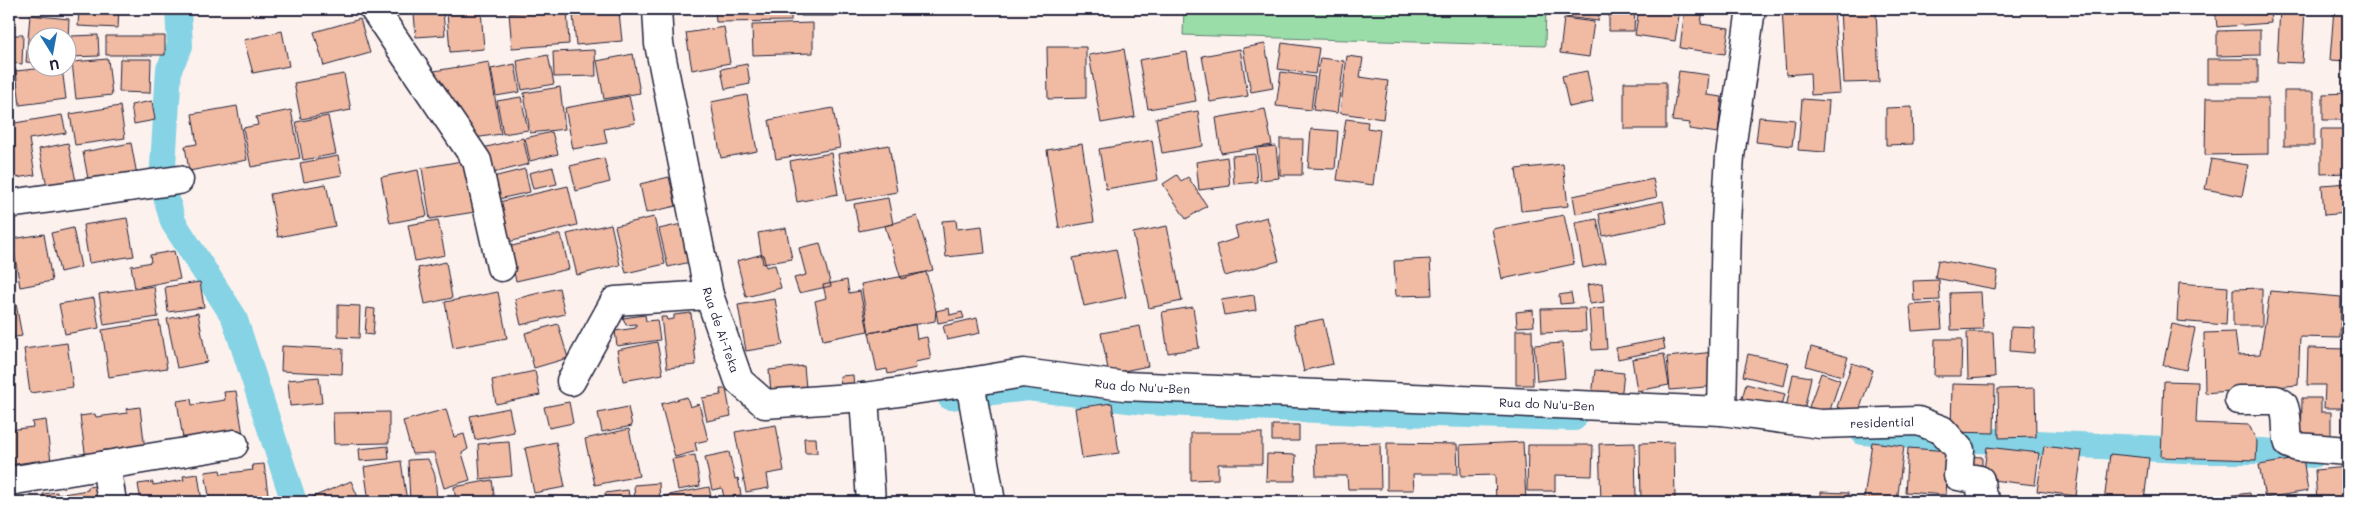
<svg xmlns="http://www.w3.org/2000/svg" width="2357" height="511" font-family="Mali,sans-serif">
<style>
.green{fill:#9adda8;stroke:#5e8072}
.lines{fill:none;stroke-linecap:round;stroke-linejoin:round}
.canal{stroke:#85d3e4;stroke-width:26}
.building{fill:#f0baa3;stroke:#22223b}
.street-casing{stroke:#22223b;stroke-width:31}
.street{stroke:#fff;stroke-width:28}
.labels{text-anchor:middle;dominant-baseline:central;stroke-width:5;stroke-linejoin:round;paint-order:stroke}
.street-label{font-size:12px;fill:#22223b;stroke:#fff}
</style>
<rect width="100%" height="100%" fill="#fcf1ed"/>
<filter id="ink" filterUnits="userSpaceOnUse"><feTurbulence type="fractalNoise" baseFrequency=".02" numOctaves="2"/><feDisplacementMap in="SourceGraphic" scale="10" xChannelSelector="R" yChannelSelector="G"/><feConvolveMatrix kernelMatrix="1 2 1 2 8 2 1 2 1" color-interpolation-filters="sRGB"/></filter>
<g filter="url(#ink)">
<path class="green" d="M1184,9H1546L1545,46L1183,35Z"/>
<g class="lines">
<path class="canal" d="M178,9L180,46L169,69L162,182L173,222L234,317L294,502
M950,397L1028,388L1145,402L1361,412L1574,418
M1863,432L1939,438
M1976,440L2205,451H2262L2313,455"/>
</g>
<path class="building" d="M39,9H72V14L39,12Z
M79,9H119L118,28L78,26Z
M567,9L569,44L512,48L509,13Z
M715,9H791V21L716,22Z
M801,9H834V16H801Z
M1567,9H1600L1598,21L1566,17Z
M1609,9H1635L1634,31H1609Z
M1639,9H1680L1675,41L1635,35Z
M1685,9H1703L1701,24L1729,28L1725,54L1680,48Z
M1782,9H1834L1840,93L1811,95L1810,73L1786,75Z
M1840,9H1876L1879,82L1844,83Z
M2215,9H2270L2271,23L2217,27Z
M2280,9H2305L2302,63L2277,62Z
M2334,9H2348V61L2330,60Z
M481,10L484,49L450,52L447,13Z
M443,11L445,35L416,37L414,14Z
M619,12L622,41L576,45L573,15Z
M30,15L69,19L68,39L38,38V63L26,62Z
M1564,18L1594,22L1589,57L1560,53Z
M360,19L370,53L324,66L314,32Z
M813,23V53L753,55L752,25Z
M724,27L730,63L692,70L686,33Z
M2260,30V55L2217,56V31Z
M282,31L289,66L253,73L244,40Z
M9,35H23L22,64L9,63Z
M98,35L99,56L71,57V36Z
M106,36H165V55H106Z
M1282,43L1319,48L1315,74L1278,69Z
M1265,44L1273,88L1251,92L1243,48Z
M1047,47H1086V98L1048,99Z
M1124,49L1135,117L1101,123L1089,55Z
M1240,49L1248,96L1210,102L1202,56Z
M595,50L596,76L554,77L553,52Z
M1187,52L1196,101L1148,109L1139,60Z
M633,54L640,93L604,99L597,61Z
M548,55L554,84L522,90L517,61Z
M1347,56L1363,58L1360,77L1388,81L1383,119L1340,113Z
M1320,58L1344,61L1337,113L1313,110Z
M108,59L112,95L76,99L72,62Z
M120,59H151L150,93L119,92Z
M2207,59H2258V83H2207Z
M489,62L501,134L467,139L439,102L434,71Z
M515,64L520,92L496,96L491,69Z
M747,64L750,84L725,89L721,69Z
M15,68L17,101H9V69Z
M45,68H62L66,99L20,105L16,71Z
M1587,71L1593,102L1569,107L1562,76Z
M1679,71L1709,75L1707,95L1722,97L1718,133L1689,129L1690,123L1672,121Z
M1281,72L1315,77L1311,110L1276,106Z
M344,74L351,110L301,119L294,83Z
M1624,82H1666V129H1624Z
M560,87L565,129L530,133L524,93Z
M2284,91H2314V146H2284Z
M2348,93V120H2323V94Z
M747,95L757,151L721,158L711,102Z
M629,96L635,123L604,129L607,143L573,149L565,108Z
M521,97L528,130L503,134L497,101Z
M2206,98H2268V154L2205,155Z
M1802,99L1829,101L1825,152L1798,150Z
M152,101L155,120L134,124L131,105Z
M120,106L125,138L75,145L70,114Z
M237,106L247,160L189,171L185,146L197,144L192,114Z
M1912,107L1913,144L1886,145V108Z
M833,108L840,148L776,159L769,120Z
M1265,109L1272,145L1221,153L1216,118Z
M291,110L300,158L251,167L243,128L258,125L256,117Z
M1198,111L1203,146L1162,153L1156,118Z
M62,115L66,133L29,139L35,175L9,179V124Z
M328,116L336,154L303,160L296,122Z
M1759,117L1795,120L1792,146L1756,142Z
M1346,119L1368,122L1367,128L1380,130L1373,185L1337,180Z
M1311,129L1338,131L1335,169L1308,168Z
M2321,129H2348V173L2321,174Z
M552,132L558,154L530,161L525,138Z
M523,138L529,164L485,175L479,149Z
M1280,139H1303L1302,175H1280Z
M1152,140L1158,180L1106,189L1099,149Z
M68,143L77,186L48,191L39,149Z
M131,143L137,175L89,184L83,152Z
M1082,144L1094,222L1059,228L1047,150Z
M889,145L897,192L846,201L838,154Z
M1276,146L1279,178L1260,180L1257,148Z
M831,153L838,194L797,202L790,161Z
M1255,154L1257,182L1234,184L1232,156Z
M338,156L342,175L304,182L300,163Z
M1227,157L1230,186L1199,190L1196,162Z
M604,158L610,182L576,191L570,166Z
M473,159L475,212L430,219L422,168Z
M2211,159L2248,165L2242,196L2205,189Z
M1563,164L1568,206L1521,211L1516,169Z
M553,167L557,184L533,189L529,173Z
M525,169L530,192L490,201L485,179Z
M418,170L427,216L390,223L381,177Z
M1177,175L1181,181L1188,177L1207,206L1186,219L1163,184Z
M669,177L676,206L646,213L640,184Z
M1653,179L1657,197L1576,214L1573,196Z
M2348,183V213L2324,215L2322,185Z
M326,184L335,226L278,237L270,194Z
M568,186L577,225L508,242L499,202Z
M888,198L893,224L859,231L854,204Z
M1663,201L1667,223L1603,236L1599,214Z
M1564,215L1574,264L1502,279L1492,229Z
M917,216L933,270L901,279L885,226Z
M654,217L665,264L626,273L615,226Z
M1267,217L1279,261L1225,276L1216,245L1238,238L1235,226Z
M127,218L134,256L89,263L83,225Z
M1597,219L1606,263L1583,268L1575,223Z
M438,220L445,255L415,261L408,225Z
M956,220L957,229L982,226L985,253L946,257L942,221Z
M686,223L695,261L668,267L659,229Z
M611,224L620,265L577,275L567,234Z
M1167,226L1182,301L1149,308L1133,233Z
M73,228L81,267L60,272L51,233Z
M786,228L792,259L763,264L758,233Z
M44,234L52,281L20,287L12,239Z
M561,234L569,269L516,281L508,247Z
M820,243L831,286L799,293L794,278L806,275L799,248Z
M1116,249L1126,297L1084,306L1073,258Z
M174,251L180,279L135,288L131,266L151,262L150,255Z
M763,254L766,267L775,265L781,288L746,297L737,261Z
M1430,259L1432,295L1396,296L1394,261Z
M1938,260L1998,271L1995,289L1935,278Z
M446,262L452,298L425,304L418,268Z
M9,271L13,295L9,296Z
M926,272L936,311L935,321L869,333L861,284Z
M847,280L849,293L860,291L868,331L823,340L815,301L826,298L823,285Z
M1939,280L1940,300L1914,301L1913,281Z
M200,282L204,307L168,312L165,287Z
M1602,283L1604,302L1590,304L1587,285Z
M2179,283L2228,287L2226,325L2177,321Z
M154,286L158,317L104,325L99,294Z
M559,288L565,314L521,325L515,299Z
M2262,288V326H2233V289Z
M2270,291L2341,297L2340,338L2300,337L2298,385L2205,393L2204,333L2235,332L2238,355L2260,354Z
M498,292L507,338L453,348L445,302Z
M1981,292L1983,329L1951,330L1950,293Z
M1571,293L1573,303L1560,304L1559,295Z
M1254,295L1256,310L1224,315L1221,300Z
M94,298L99,328L65,334L59,304Z
M775,299L783,345L746,351L738,305Z
M1940,303L1942,329L1912,331L1910,305Z
M16,304L22,336L9,338V305Z
M338,305L360,306L359,338L338,337Z
M1193,307L1199,348L1168,353L1162,312Z
M367,308L375,309L373,335L365,334Z
M949,308L950,315L962,312L964,318L938,323L936,311Z
M1585,308L1586,331L1542,333L1541,309Z
M1604,308L1607,349L1592,350L1589,310Z
M1533,310L1534,326L1517,327L1516,312Z
M198,313L207,362L177,368L167,319Z
M691,313L696,365L667,368L661,317H666L667,320L674,319V315Z
M645,315L646,321L657,320L660,340L617,346L615,331L636,328V324L626,325L623,318Z
M977,318L980,333L947,340L943,326Z
M1323,319L1333,364L1310,369L1304,372L1294,325Z
M159,321L167,368L109,377L102,330Z
M558,324L568,358L534,368L525,333Z
M915,324L917,339L927,337L931,359L915,362L916,368L888,374L887,369L877,371L869,333Z
M2172,324L2195,329L2186,370L2163,365Z
M1140,326L1148,366L1109,374L1101,333Z
M2011,327L2035,328L2034,353L2010,351Z
M1516,330H1532L1533,385H1516Z
M1967,332H1993L1995,377L1968,379Z
M1663,339L1665,349L1618,359L1616,348Z
M1935,339H1962L1961,376H1934Z
M657,342L663,374L623,381L617,350Z
M67,343L73,387L30,393L24,349Z
M1562,343L1565,378L1537,381L1534,345Z
M282,346L343,349L342,374L281,371Z
M1811,347L1848,357L1842,376L1806,366Z
M2308,348L2348,349V408H2324L2325,385H2307Z
M1714,352L1717,386L1670,390L1667,357Z
M1664,354L1669,385L1637,391L1632,359Z
M1748,354L1789,363L1784,386L1743,376Z
M1852,363L1873,370L1858,414L1837,407Z
M804,366L806,388L771,392L769,370Z
M1595,370L1624,373L1621,399L1592,397Z
M535,371L540,395L496,404L492,380Z
M1821,373L1840,380L1829,413L1809,407Z
M1793,374L1811,377L1804,411L1786,408Z
M853,375L854,389L841,390L840,376Z
M319,377L322,403L290,406L288,380Z
M2164,381L2198,382L2196,423L2249,425L2257,442L2256,460L2161,457Z
M1746,384L1785,394L1780,413L1741,402Z
M1952,384L1995,385L1994,433L1951,432Z
M2035,388L2036,437L1999,438L1998,389Z
M720,389H726L731,416L707,421L702,398L721,395Z
M236,391L243,435L184,445L177,401L191,399L192,405L225,400L224,392Z
M687,397L690,407L699,404L708,440L695,443L697,451L675,457L661,404Z
M2302,398H2321V412H2331V446H2301Z
M569,402L573,423L549,428L544,407Z
M1112,403L1119,453L1082,458L1075,408Z
M140,407L145,450L86,459L80,416L95,414L96,417L127,413L126,409Z
M628,407L632,426L602,432L598,413Z
M509,408L514,432L475,440L470,416Z
M446,409L454,437L464,434L468,449L462,453L470,480L444,488L434,453L412,454L403,421Z
M389,412V443L334,444L333,413Z
M46,420L51,462L37,464L36,461L9,465V430L33,427L32,422Z
M776,425L784,471L767,474L769,488L746,492L735,432Z
M1272,425H1299V441H1272Z
M629,429L639,476L595,485L585,439Z
M1191,433H1262V464H1218V479L1191,480Z
M804,438H816L817,453H805Z
M509,442L512,476L480,479L478,444Z
M556,442L565,487L534,493L525,448Z
M1523,442L1526,501L1496,502L1495,475L1461,476L1460,445Z
M1674,442L1675,502H1641L1640,443Z
M1872,442L1904,446L1897,502L1864,499Z
M1380,443L1381,489H1348L1347,476H1316L1315,445Z
M1387,443L1457,444L1458,474H1413L1414,490H1387Z
M1635,443L1636,502H1601L1599,444Z
M1528,445H1593L1592,476L1555,475V491H1527Z
M388,446L389,459L360,461L359,449Z
M2044,446L2082,451L2076,496L2037,491Z
M1987,447L2039,453L2035,485L1983,479Z
M1908,448L1949,451L1946,495L1905,492Z
M729,452L735,479L738,478L741,495L724,498L722,488L712,490L705,457Z
M1267,454L1296,455L1295,481H1266Z
M2110,454L2149,458L2144,502H2104Z
M695,455L700,486L678,490L672,459Z
M1964,456L1982,457V472H1964Z
M2303,458L2308,491L2265,498L2259,465Z
M428,459L435,475L437,500L410,501L408,460Z
M401,461L407,502H369L364,467Z
M264,464L269,502H210L205,472L220,470L221,474L253,470L252,465Z
M2348,467V502H2317L2315,470Z
M198,474L202,502H141L138,484L153,482V485L184,480L183,476Z
M492,480L495,502H456L454,487Z
M351,481L360,502H309L308,499Z
M659,483L660,502H635L634,485Z
M103,485L105,502H44L43,494L57,492V495L88,490V487Z
M709,487L712,502H665L664,496Z
M628,490L630,502H606L605,493Z
M1821,492L1848,493V502H1821Z
M2250,493L2251,502H2218L2217,497Z
M1789,495L1816,496L1815,502H1789Z
M782,496V502H747V500Z
M573,497V502H536V500Z"/>
<g class="lines">
<defs>
<g id="street">
<path d="M374,9L477,161L501,267"/>
<path id="s1" d="M657,9L659,44L709,295L739,381L765,404L864,397L970,382L991,502"/>
<path d="M9,204L179,180"/>
<path d="M571,381L615,301L709,295"/>
<path id="s2" d="M970,382L1023,373L1124,386L1722,411L1726,222L1730,156L1751,9"/>
<path d="M864,397L871,502"/>
<path d="M2239,400H2276L2283,404C2289,417 2285,431 2289,444L2297,447L2348,451"/>
<path id="s3" d="M1722,411L1820,424L1918,421L1942,430L1960,450L1958,476L1980,480L1982,498L1986,502"/>
<path d="M106,465L112,502"/>
<path d="M9,481L234,444"/>
</g>
</defs>
<use href="#street" class="street-casing"/>
<use href="#street" class="street"/>
</g>
</g>
<g class="labels">
<g class="street-label">
<text stroke="none"><textPath href="#s1" startOffset="328">Rua de Ai-Teka</textPath></text>
<text stroke="none"><textPath href="#s2" startOffset="174">Rua do Nu'u-Ben</textPath></text>
<text stroke="none"><textPath href="#s2" startOffset="579">Rua do Nu'u-Ben</textPath></text>
<text stroke="none"><textPath href="#s3" startOffset="161">residential</textPath></text>
</g>
</g>
<rect width="2357" height="511" fill="none" stroke="#fff" stroke-width="30"/>
<rect x="15" y="15" width="2327" height="481" fill="none" stroke="#22223b" stroke-width="2" filter="url(#ink)"/>
<g transform="translate(52 52) rotate(169)"><circle r="24" fill="#ffffff" stroke="#a7a7b1"/>
<path d="M0-4L9 19L0 12L-9 19Z" fill="#1f6fb2"/>
<text y="-8" font-size="14" font-weight="bold" text-anchor="middle" fill="#22223b">U</text>
</g>
</svg>
